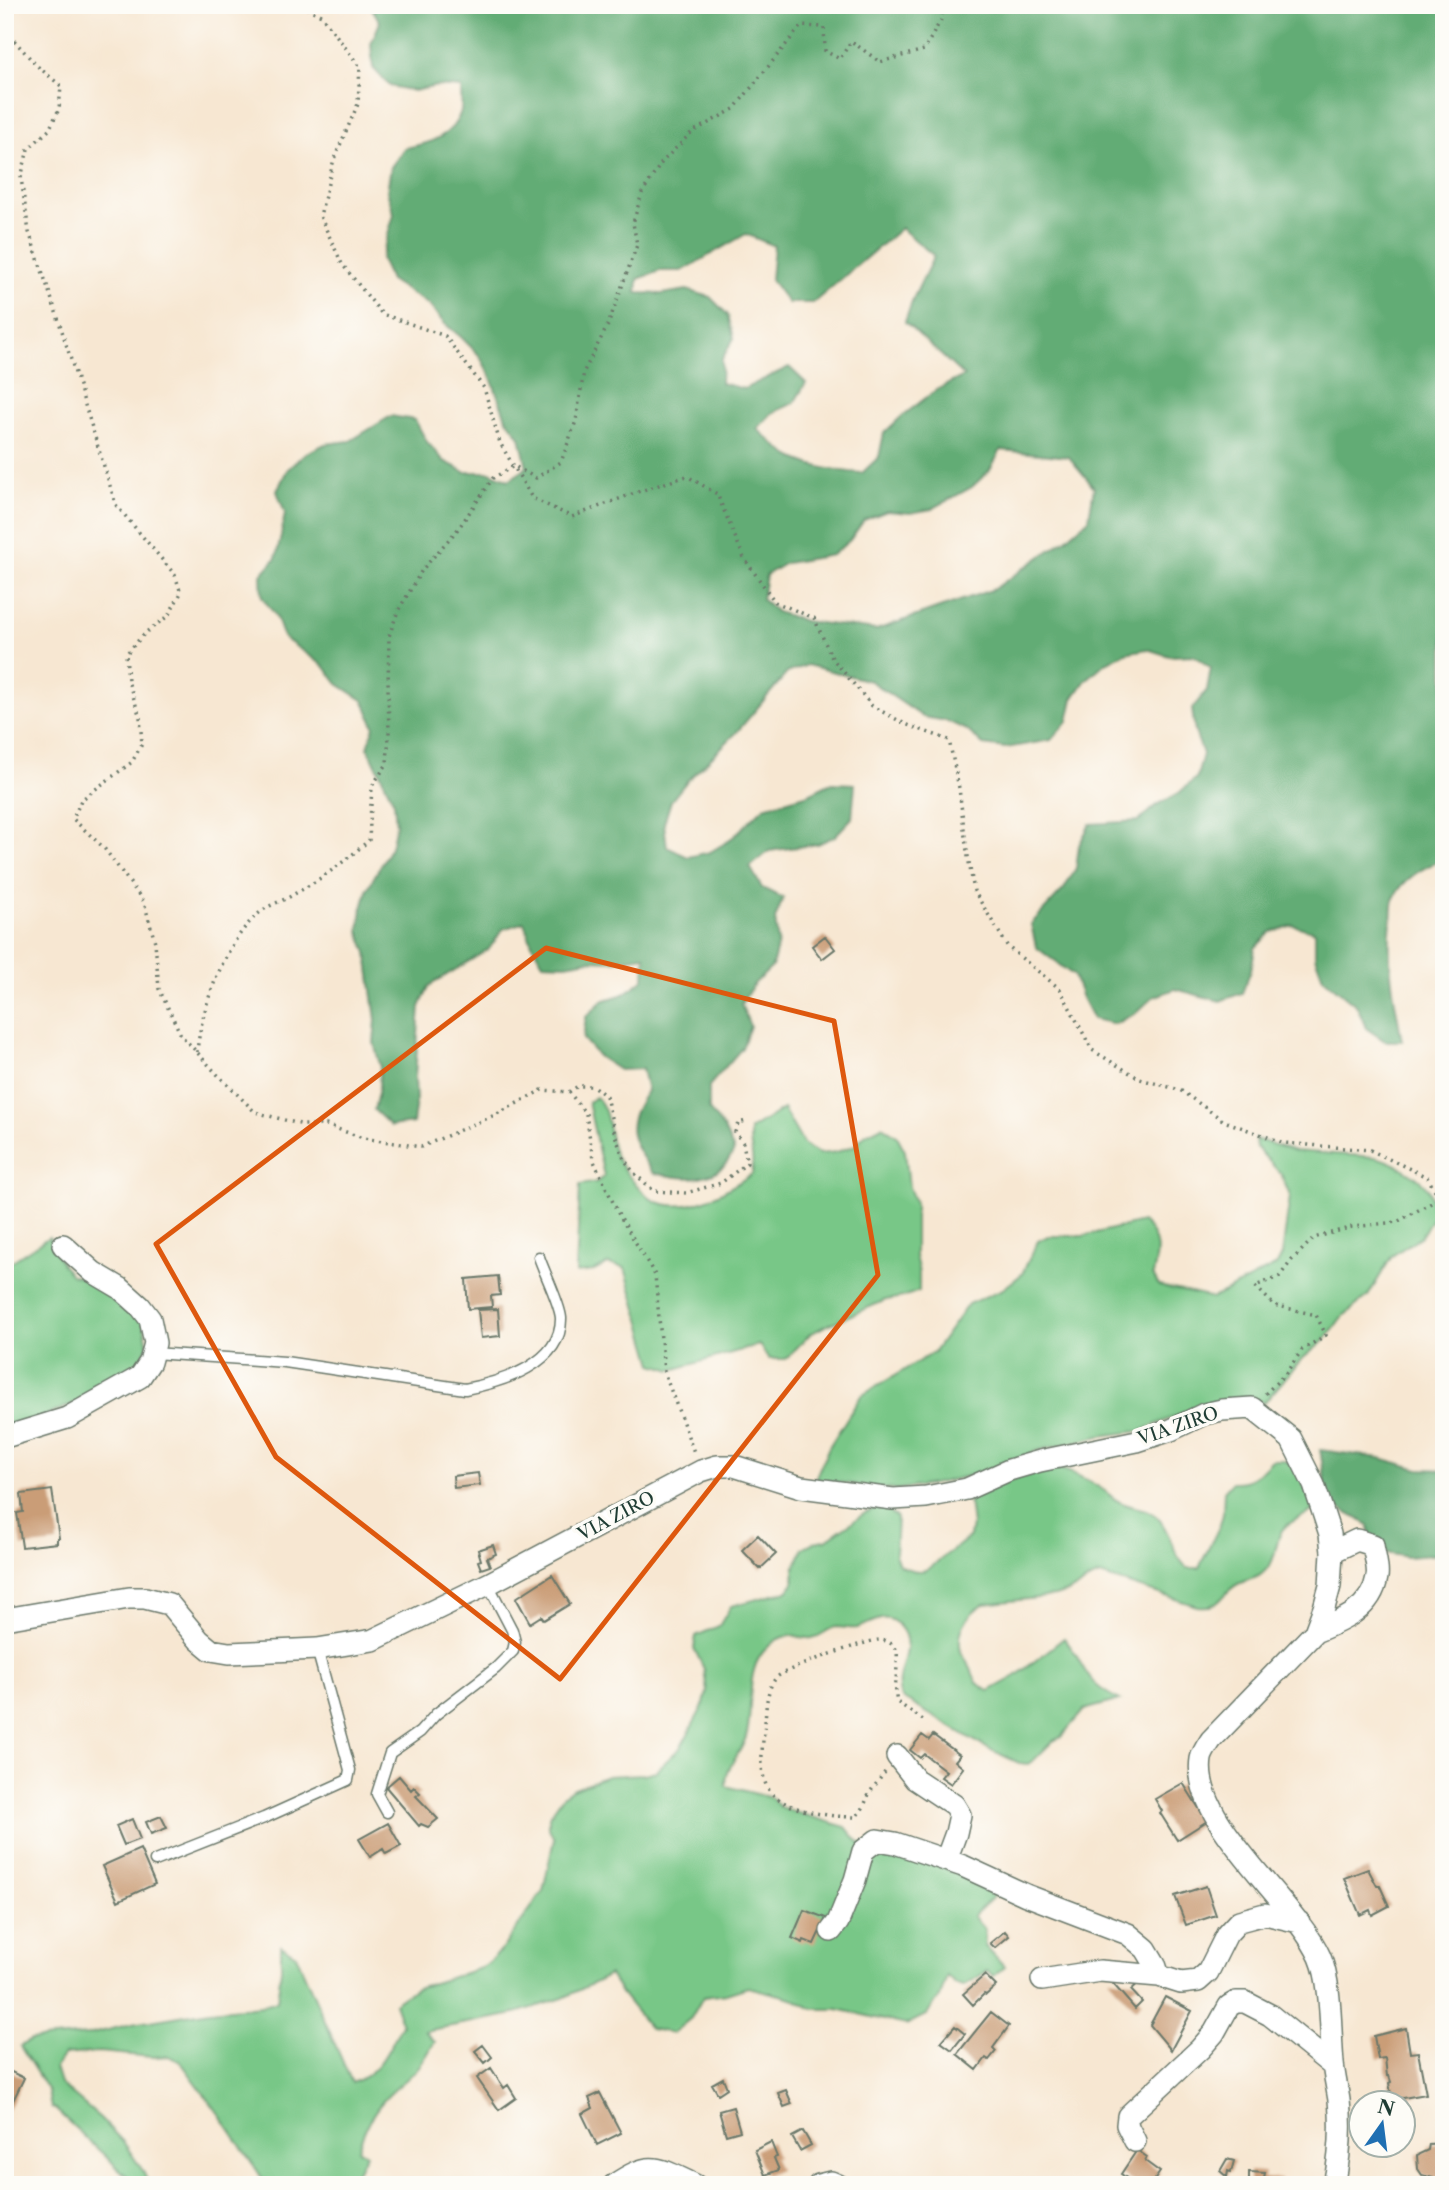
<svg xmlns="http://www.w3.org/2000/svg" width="1449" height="2190" font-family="'Libre Caslon Text',serif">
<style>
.green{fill:#78c787;stroke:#4c825e;stroke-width:2}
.forest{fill:#62ac74;stroke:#407454;stroke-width:2;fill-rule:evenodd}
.building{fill:#ca9d77}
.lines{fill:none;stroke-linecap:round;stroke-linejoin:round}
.service-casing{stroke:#6b786b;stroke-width:13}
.minor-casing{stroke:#6b786b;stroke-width:24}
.path{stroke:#6b786b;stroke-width:3.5;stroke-dasharray:2 5;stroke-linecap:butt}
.service{stroke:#fff;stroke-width:10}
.minor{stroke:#fff;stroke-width:21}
.marked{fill:none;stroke:#de580e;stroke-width:5;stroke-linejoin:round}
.labels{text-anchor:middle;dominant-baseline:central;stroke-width:7;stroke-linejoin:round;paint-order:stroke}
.street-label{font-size:18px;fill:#1f3d34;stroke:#fdfcf7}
</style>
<rect width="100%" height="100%" fill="#fdfcf7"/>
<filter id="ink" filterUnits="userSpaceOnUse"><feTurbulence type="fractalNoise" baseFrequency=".0143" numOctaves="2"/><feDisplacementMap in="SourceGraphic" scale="14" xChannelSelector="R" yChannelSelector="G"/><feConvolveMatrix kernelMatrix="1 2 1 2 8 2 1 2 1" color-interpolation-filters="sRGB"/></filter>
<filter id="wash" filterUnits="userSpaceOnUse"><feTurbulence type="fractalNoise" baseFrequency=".00686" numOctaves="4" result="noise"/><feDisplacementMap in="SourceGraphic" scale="28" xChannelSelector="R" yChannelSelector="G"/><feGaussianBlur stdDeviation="1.57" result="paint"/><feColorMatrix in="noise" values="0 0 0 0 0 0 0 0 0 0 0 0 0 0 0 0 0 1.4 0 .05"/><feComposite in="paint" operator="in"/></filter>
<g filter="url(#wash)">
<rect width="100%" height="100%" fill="#f7e7d2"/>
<path class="green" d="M596,1097C610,1110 608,1135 614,1152C619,1165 630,1178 639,1188C643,1191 647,1196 651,1199C686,1218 724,1192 752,1174C755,1160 749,1146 750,1130L783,1109L804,1145L819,1154L837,1152L854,1146L866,1134L882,1126L897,1136L905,1151L909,1187L915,1203V1256L919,1273V1291L903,1297L886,1300L825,1326L810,1334L786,1359H769L759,1345L672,1370L653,1364L625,1268L608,1264L594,1271L576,1273L580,1185L597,1182L604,1176L588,1102Z
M1255,1139L1295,1151L1375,1157C1390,1160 1420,1176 1428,1189C1432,1196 1432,1207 1434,1216L1421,1236L1392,1256L1368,1296L1341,1318L1325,1340L1301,1360L1264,1403L1246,1397L1228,1399L1201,1406L1140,1431L1100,1436L1036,1451L982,1473L933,1484L894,1490L815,1479L829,1447L861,1396L934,1352L968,1304L1003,1289L1022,1274L1038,1241L1048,1236H1083L1142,1222C1161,1238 1158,1253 1153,1275L1159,1286L1213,1298L1277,1265L1282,1255L1290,1196L1281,1174L1256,1147Z
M49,1237L62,1265L71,1275L97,1282L143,1320L148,1345L135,1373L113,1387L5,1433V1266Z
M1272,1460H1284L1295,1466L1315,1509C1306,1516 1291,1520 1283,1529C1275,1540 1277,1554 1270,1565C1257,1582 1253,1576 1238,1584C1219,1594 1224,1609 1197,1606L1100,1575L1088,1580L1078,1588L1055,1596L984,1604C968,1613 956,1631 961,1651C962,1656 967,1660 969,1665C978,1682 971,1680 989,1691L1016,1676L1064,1638C1088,1667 1081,1682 1120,1700L1084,1710L1061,1737L1053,1741L1035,1759L1028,1764L1019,1763L987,1748L902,1698C889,1675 919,1649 900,1627C886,1610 874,1623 857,1628C851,1629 843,1627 836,1627C828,1628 821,1637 812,1638C805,1639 798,1636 791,1636C774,1636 758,1654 754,1670C748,1690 752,1713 747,1733C743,1754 725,1763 726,1786L772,1798L781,1808L846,1827L859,1843L914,1854L992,1889L993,1897L973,1916L984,1928L985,1945L1005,1967L994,1976L987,1971L964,1986L955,1984L947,1976L940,1997L926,2015L906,2025L837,2009H813L792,1998L748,1987L726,1994L703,1997L691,2018L673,2033L650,2029L620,1992L610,1975L563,1998L510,2015L425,2031L435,2042C430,2049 426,2058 420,2065C410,2079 395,2087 384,2100C371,2114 363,2132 358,2149L366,2154L350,2185H267L219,2114L180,2061L169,2056L152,2057L99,2052L64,2055L55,2068L60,2084L100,2118L124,2143L143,2171L149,2185L132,2181L55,2109L51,2108L48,2091L20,2046L31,2040L88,2035L132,2024L210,2011L261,2006L277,2001L281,1970V1946L296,1955L352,2083C381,2073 388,2049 402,2025L394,2003L414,1989L481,1968L500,1952L543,1891L554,1839L549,1828V1816L563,1796L572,1789L607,1776L644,1774L656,1771L681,1747L704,1704L707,1692L704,1669L694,1648L696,1636L719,1626L731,1606L788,1591L794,1581V1569L803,1548L814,1542L826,1540L865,1513L876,1508L887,1510L897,1518L895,1554L899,1565C929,1580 931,1564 953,1550C959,1545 964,1542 970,1536L972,1525L969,1501C986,1489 1038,1466 1059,1469C1073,1471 1090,1482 1102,1489C1108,1493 1113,1499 1120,1502C1133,1509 1147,1506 1158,1518C1172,1534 1171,1552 1187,1568H1199L1220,1525L1223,1514L1224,1491L1232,1482C1252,1483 1258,1474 1272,1460Z"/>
<path class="forest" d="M370,5H1444V860C1424,866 1402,879 1393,900C1391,906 1392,915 1391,921C1386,963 1395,1001 1402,1041H1385L1366,1028L1357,1006L1323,978L1315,956V932L1293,925L1271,932L1255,948L1251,970L1242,993L1220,1001L1175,989L1153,997L1136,1013L1115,1024L1093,1019L1082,998L1074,976L1036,947L1031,924L1064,889L1076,868L1079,845L1090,824L1139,821L1157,805L1179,793L1197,777L1203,754L1195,732L1192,709L1207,690L1211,668L1193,655L1169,656L1147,649L1125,653L1104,664L1086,680L1073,699L1068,721L1051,740L1006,748L983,745L967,730L947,721L923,717L870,681L807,665L787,673L736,733L687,781L671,801L664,823L667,847L688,857L710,852L730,840L764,807L809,794L831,783L855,784L852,818L835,836L818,844L769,851L750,867L762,888L783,898L775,919L778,943L772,967L754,984L741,1004L750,1026L742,1048L709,1086V1110L724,1129L734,1151C730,1157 726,1166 720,1169C701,1183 674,1177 653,1173C629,1138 622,1127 647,1091L642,1069L619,1070L599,1057L583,1039L586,1017L602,1001L624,994L644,979L645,956L611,961L589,960L566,964L543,963L532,944L524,922L503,929L489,949L429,986L420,1007L415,1077L416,1101L413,1123L391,1126L374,1110L379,1088L380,1065L374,1043L376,1020L367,953L359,931L362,908L368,888L391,847L396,825L394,802L368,748L374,726L364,701L338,684L324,666L284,638L276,616L262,597L261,575L276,558L281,536L285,513L277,491L287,470L304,454L325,444L350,441L391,416L415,420L427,442L444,461L465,472H490L509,480L527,467L520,437L506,418L490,375L479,355L461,337L444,323L429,305L390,280L381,259L394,214L387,191L391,167L405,148C428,144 453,137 461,111C462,105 461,95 461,88L437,86L414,91L390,86L373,68L371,44L380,22ZM901,228L934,256L913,299L905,322L964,376L936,390L901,417L884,433L879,457L862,473C838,471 814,468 792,457C779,450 768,438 757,429L772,413L794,403L806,383L789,367L744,389L721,383L722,359L734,338L728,315L710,297L687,290L662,294L637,293L638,279L660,271H682L746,234L774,246L771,280L788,303H813ZM1001,450L1069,457L1094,487L1089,519L1066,539L994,589L876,630L804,621L777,612L762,599L766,575L786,563L832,555L850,540L864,520L887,511L910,513L932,509L972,487L989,471Z
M1320,1450L1380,1458L1419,1469L1444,1470V1554L1406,1557L1371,1550L1369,1525L1329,1503Z"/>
<g id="blocks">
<path class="building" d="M825,936L835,949L822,959L812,946Z
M498,1276L500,1295L491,1296L492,1307L468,1309L466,1279Z
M498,1309L500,1336L481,1338L478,1310Z
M478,1473L480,1485L454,1488L453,1476Z
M52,1490L59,1538H57V1543L22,1547L17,1513L23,1512L21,1494Z
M758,1535L776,1554L760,1569L742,1550Z
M493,1545L496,1554L487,1558L490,1566L481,1569L478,1561L481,1560L478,1550Z
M552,1575L570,1604L544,1620L541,1616L530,1623L516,1598Z
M922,1735L929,1740L933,1735L960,1755L955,1761L963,1768L951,1784L941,1777L946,1771L924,1754L920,1758L910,1750Z
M399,1776L411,1790L414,1787L420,1793L416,1796L438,1819L428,1827L421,1824L419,1826L386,1787Z
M1183,1783L1207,1821L1177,1840L1160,1813L1162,1811L1155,1799Z
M161,1816L167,1828L151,1834L146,1822Z
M132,1819L140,1839L124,1845L116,1826Z
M388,1823L401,1846L386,1854L383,1849L370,1857L359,1839Z
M140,1849L155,1884L118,1901L102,1866Z
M1368,1869L1377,1886H1380L1389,1906L1372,1915L1370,1910L1360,1915L1344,1878Z
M1206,1886L1216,1915L1186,1925L1175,1896Z
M804,1910L826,1918L814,1944L804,1940L803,1943L792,1938Z
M1005,1931L1009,1936L995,1948L990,1943Z
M985,1975L996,1986L986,1995L984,1994L973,2005L963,1994Z
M1108,1978L1140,1982L1131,1990L1142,2002L1135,2009Z
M1165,1997L1192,2011L1171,2050L1150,2025Z
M991,2012L1009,2026L993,2048L996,2051L989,2060L986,2058L977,2070L957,2054Z
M955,2026L965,2034L952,2050L941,2042Z
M1406,2028L1410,2053L1418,2052L1426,2094L1392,2100L1389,2083L1391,2082L1389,2076H1387L1385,2058L1378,2059L1374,2036Z
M483,2045L492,2057L485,2063L475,2051Z
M491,2068L504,2088L508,2085L516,2098L499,2110L477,2078Z
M5,2069L24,2078L5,2117Z
M723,2078L727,2088L718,2094L712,2084Z
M786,2090L792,2104L784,2107L778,2093Z
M600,2093L621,2133L597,2145L582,2114L593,2108L589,2098Z
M733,2107L740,2131L726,2135L719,2111Z
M803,2131L811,2145L800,2151L792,2137Z
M771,2142L777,2157L774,2158L779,2170L765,2175L755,2150Z
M1441,2143L1444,2161V2185H1433V2178L1422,2175L1418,2169L1417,2155L1428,2150L1429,2144Z
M1137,2150L1147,2157L1145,2161L1160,2172L1151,2185H1137L1121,2174Z
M1227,2159L1234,2161L1231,2172L1228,2171L1227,2177L1220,2171Z
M1249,2172L1265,2173L1264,2178L1280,2179L1279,2185H1249Z"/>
</g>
</g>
<g filter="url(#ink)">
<use href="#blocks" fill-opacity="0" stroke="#6b786b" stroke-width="2"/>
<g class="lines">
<defs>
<path id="service" d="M153,1353L285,1362L465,1389C502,1382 562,1364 561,1318C560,1304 544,1272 539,1257
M387,1812L377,1794L390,1753L420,1732L436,1714L496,1668L513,1651L515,1642L512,1630L488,1584
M155,1861L264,1818L348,1780L350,1770L317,1649"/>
<path id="minor" d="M5,1437L67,1418L140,1377L150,1362L155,1343L150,1319L140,1306L120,1288L93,1272L63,1245
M5,1619L129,1598H145L169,1604L199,1640L211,1650L229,1653L317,1649L373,1640L488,1584L701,1471L717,1466H734L801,1487L893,1499L926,1497L967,1489L1009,1470L1040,1461L1137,1441L1171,1430L1204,1414L1222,1410L1252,1408L1291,1439L1314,1485L1330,1534L1332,1552L1330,1586L1324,1608L1315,1632L1211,1740C1207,1746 1202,1753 1201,1759C1191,1823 1294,1899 1320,1957C1332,1985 1330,2032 1333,2063C1334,2075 1337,2087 1339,2100C1342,2128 1340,2157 1334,2185
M1315,1632C1342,1621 1372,1609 1377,1577C1379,1568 1374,1554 1373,1545L1357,1540L1332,1552
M897,1756L915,1779L954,1805L960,1815L956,1833L946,1860
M831,1931L838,1922L855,1880L863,1851L877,1840L895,1843L963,1866L1026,1895L1128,1934L1146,1949L1155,1964L1159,1976
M1042,1980L1100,1971L1159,1976L1181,1983L1198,1981L1208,1972L1227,1934L1239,1921L1265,1914L1299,1922
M1135,2141L1127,2125L1128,2116L1200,2049L1214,2033L1229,2006L1236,2002H1245L1270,2015L1333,2066
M614,2185C651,2160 657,2167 695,2185
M819,2185L831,2182L838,2185"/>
</defs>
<use href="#service" class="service-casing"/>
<use href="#minor" class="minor-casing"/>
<path class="path" d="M300,5L321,15L360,67L358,104L334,159L320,216L342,264L382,314L445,336L484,388L500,443L532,498L572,517L637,492L687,476L717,494L744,558L775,602L814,618L832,658L872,706L905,724L949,740L959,788L966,845L974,891L1008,947L1060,989L1092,1050L1140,1079L1180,1090L1224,1121L1284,1143L1370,1150L1427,1177L1440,1198L1397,1222L1352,1227L1314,1238L1292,1260L1279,1277L1255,1286L1274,1305L1316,1315L1326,1335L1302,1350L1286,1373L1264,1395
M5,30L36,65L61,86L59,109L49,130L28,149L21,178L29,232L58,318L116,505L175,575L181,593L168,616L145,633L126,654L128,681L140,717L142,744L132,762L81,800L73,819L104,848L144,902L155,942L159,989L181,1035L217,1074L255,1112L303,1125H326L363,1138L421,1147L497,1114L542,1090L569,1092L586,1114L593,1159L618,1213L655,1275L664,1372L695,1455
M197,1052C201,1008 226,937 263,910C273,903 286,900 296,893C323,878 347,860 369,840L372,786L387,764L389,733L388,688L389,636L398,611L422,570L458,529L493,478L514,466L536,478L561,462L576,421L584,371L608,325L637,245L633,223L642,193L662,162L692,132L734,109L801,26L824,27L825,51L840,59L851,41L880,62L924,50L941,20L944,5
M569,1092L578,1086H593L606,1096L615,1135L624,1159L634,1173L654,1191L686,1193L721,1183L747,1163L743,1143L735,1132L738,1123L747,1121
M885,1772L870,1792L863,1808L856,1817C831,1817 774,1811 765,1782C759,1764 763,1742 765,1723C766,1710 766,1688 777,1677C785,1669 865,1641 878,1640C885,1639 892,1643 896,1649C900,1656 893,1688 897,1702L926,1722"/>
<use href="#service" class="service"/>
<use href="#minor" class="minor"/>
</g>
</g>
<path class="marked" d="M546,948L834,1021L878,1275L560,1679L276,1457L156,1244Z"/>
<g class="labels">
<g class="street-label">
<text transform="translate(1178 1426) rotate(-19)">VIA ZIRO</text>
<text transform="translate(616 1516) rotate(-28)">VIA ZIRO</text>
</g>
</g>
<rect width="1449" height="2190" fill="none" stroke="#fdfcf7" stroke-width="28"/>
<g transform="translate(1382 2124) rotate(14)"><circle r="33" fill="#fdfcf7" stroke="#a4b0a9" stroke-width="2"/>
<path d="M0-5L12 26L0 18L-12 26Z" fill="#1f6fb2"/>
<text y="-10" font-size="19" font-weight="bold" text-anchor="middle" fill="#1f3d34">N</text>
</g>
</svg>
